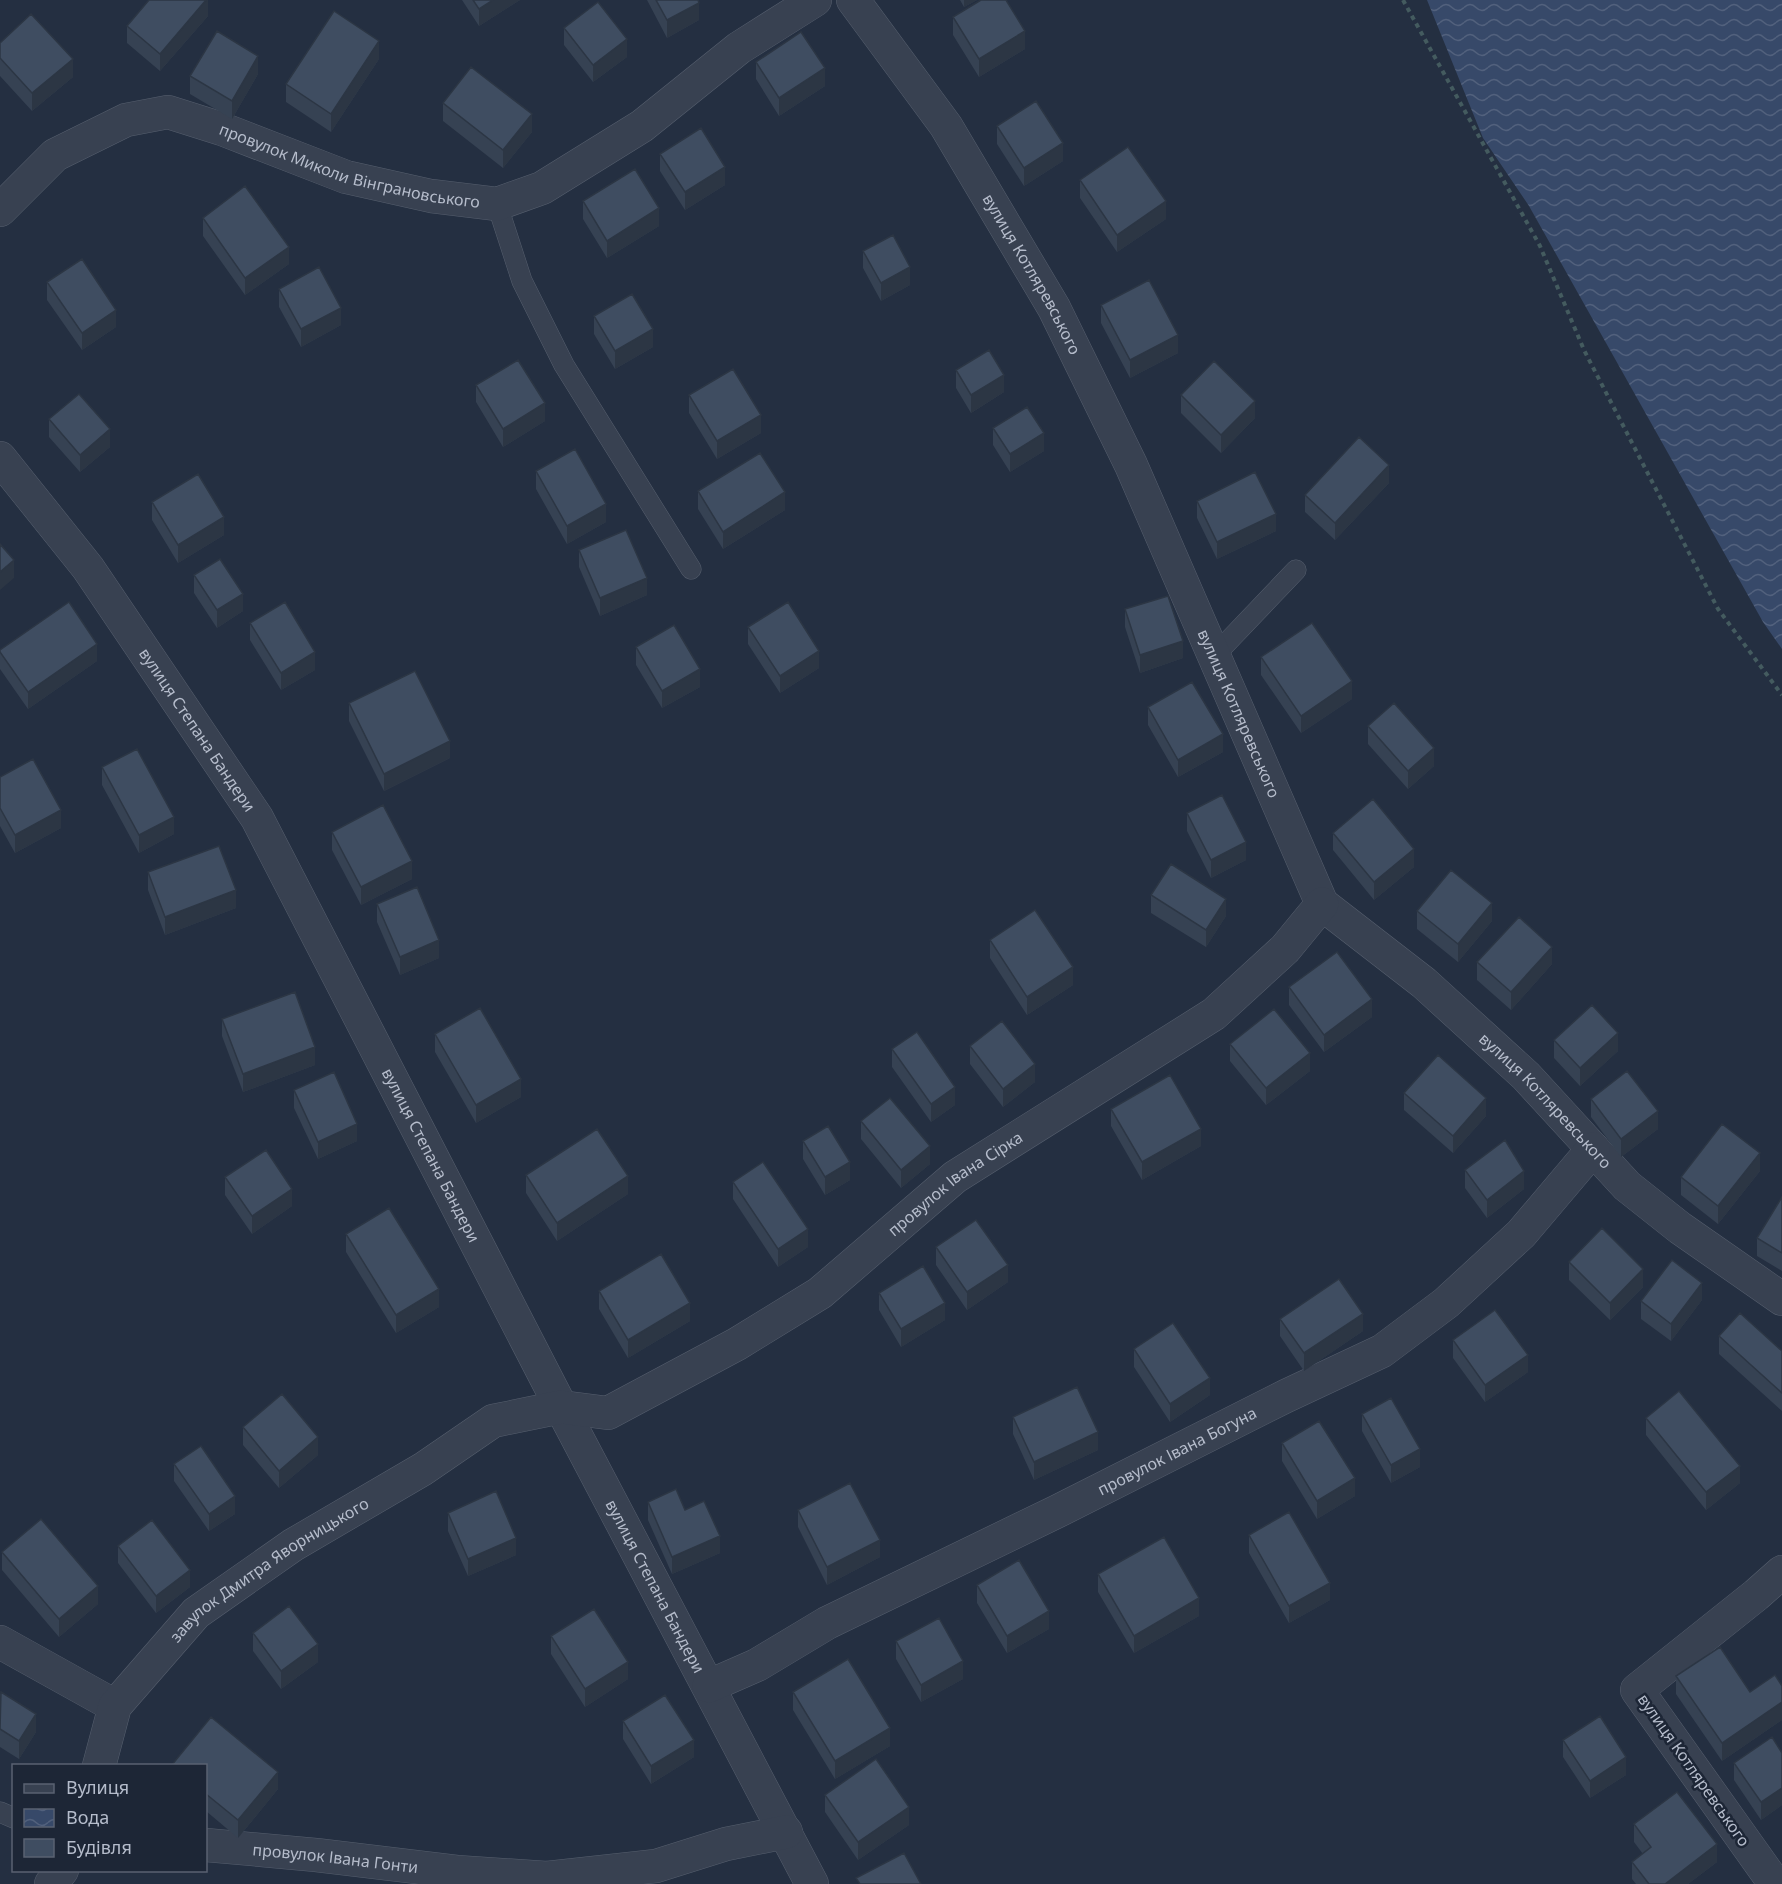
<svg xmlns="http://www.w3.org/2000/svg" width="1782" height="1884" font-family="'Noto Sans',sans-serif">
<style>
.water{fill:url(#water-waves)}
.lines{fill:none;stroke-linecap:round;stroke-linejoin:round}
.lane-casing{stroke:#565f6e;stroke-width:21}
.street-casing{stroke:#565f6e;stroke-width:34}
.path{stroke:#445b5f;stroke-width:4;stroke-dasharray:4.5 4.5;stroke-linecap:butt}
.lane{stroke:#384151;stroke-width:20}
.street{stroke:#384151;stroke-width:33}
.wall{fill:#364253}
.shaded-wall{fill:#2c3644}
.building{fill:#3f4d61;stroke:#2c3644;stroke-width:1.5}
.labels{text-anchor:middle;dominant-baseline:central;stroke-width:5;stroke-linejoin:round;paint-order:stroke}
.street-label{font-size:16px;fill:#b5bccb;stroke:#1d2636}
</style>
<defs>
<pattern id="water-waves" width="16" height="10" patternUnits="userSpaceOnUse" patternTransform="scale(1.5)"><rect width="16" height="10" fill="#374969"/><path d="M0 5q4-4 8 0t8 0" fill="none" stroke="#52617d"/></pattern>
</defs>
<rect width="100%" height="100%" fill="#242f41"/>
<path class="water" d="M1427,0H1782V649L1763,622L1529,206L1483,138Z"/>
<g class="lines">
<defs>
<path id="lane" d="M497,204L522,281L564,365L691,569
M1214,656L1296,570
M0,1812L14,1818"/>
<g id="street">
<path id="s1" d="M853,0L946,126L1054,308L1131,465L1322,904L1424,983L1526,1076L1627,1186L1680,1228L1782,1299"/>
<path id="s2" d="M0,210L55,155L126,120L168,112L222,129L346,177L431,196L497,204L542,188L642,126L739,48L815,0"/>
<path id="s3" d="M0,458L88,568L257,818L561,1407L812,1884"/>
<path d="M0,1642L115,1706"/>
<path id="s4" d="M709,1686L757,1665L827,1623L1056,1512L1286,1396L1382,1351L1446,1303L1521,1234L1593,1149"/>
<path id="s5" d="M99,1766L115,1706L196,1613L293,1545L423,1469L493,1421L561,1407L608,1413L737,1344L820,1293L955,1177L1214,1014L1285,949L1322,904"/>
<path id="s6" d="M206,1845L316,1855L457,1872L547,1878L656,1866L726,1844L786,1832"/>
<path d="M51,1884L62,1870"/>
<path d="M1775,1884L1637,1690L1756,1595L1782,1572"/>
</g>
</defs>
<use href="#lane" class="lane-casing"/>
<use href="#street" class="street-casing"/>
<path class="path" d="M1403,0L1540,246L1584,350L1718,609L1782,695"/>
<use href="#lane" class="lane"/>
<use href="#street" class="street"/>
</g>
<path class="wall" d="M208,0V16L160,71L127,43V26Z
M462,0H520L479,26Z
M647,0H698L699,20L667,38Z
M960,0H977L964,7Z
M953,17L1025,49L979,77L953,35Z
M564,28L627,57L593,82L564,45Z
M0,43L73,77L32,111L0,76Z
M379,59L331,132L286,102V84Z
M756,62L825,86L779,116L756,79Z
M258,74L232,119L190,94V76Z
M443,103L532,132L503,168L443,121Z
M997,126L1063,161L1024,186L997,144Z
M660,154L725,185L685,210L660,171Z
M1080,180L1166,219L1117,252L1080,198Z
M583,201L659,226L607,258L583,219Z
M203,218L289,264L245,295L203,236Z
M863,251L910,285L881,301L863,268Z
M47,282L116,327L82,350L47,300Z
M279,289L341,325L301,347L279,307Z
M1101,305L1178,353L1130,378L1101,323Z
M594,316L653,347L615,369L594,334Z
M956,370L1004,392L971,413L956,388Z
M476,385L545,421L503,447L476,402Z
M689,395L761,433L717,459L689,413Z
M1181,395L1255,418L1221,453L1181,413Z
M49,419L110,447L80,472L49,437Z
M993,428L1044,451L1010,472L993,445Z
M536,471L606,522L567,544L536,489Z
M1389,483L1335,540L1305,512V495Z
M698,491L785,510L723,549L698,509Z
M1197,501L1276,531L1217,559L1197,518Z
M152,502L224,535L178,563L152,520Z
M579,550L647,595L600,616L579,567Z
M194,575L243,611L217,628L194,593Z
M1125,609L1183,658L1140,673L1125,627Z
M250,623L315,670L281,690L250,640Z
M748,627L819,668L780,693L748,644Z
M636,647L700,687L662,708L636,665Z
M0,650L97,661L28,709L0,669Z
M1261,657L1352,699L1301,733L1261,675Z
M349,703L450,758L384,791L349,721Z
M1148,707L1223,752L1178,777L1148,725Z
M1368,726L1434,766L1408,789L1368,744Z
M102,767L174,834L139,853L102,785Z
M0,777L61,828L15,853L0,826Z
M1187,813L1246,860L1211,878L1187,831Z
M332,832L412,879L361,905L332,850Z
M1333,833L1414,867L1374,900L1333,850Z
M148,872L236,908L165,935L148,890Z
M1151,895L1226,916L1206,947L1151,913Z
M377,904L439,958L400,975L377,922Z
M1417,911L1492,921L1458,962L1417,929Z
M990,940L1073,985L1027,1015L990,958Z
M1477,962L1552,964L1511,1010L1477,980Z
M1289,987L1372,1017L1324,1052L1289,1005Z
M222,1019L315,1065L243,1092L222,1036Z
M435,1034L521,1097L476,1123L435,1052Z
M1554,1040L1618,1051L1580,1086L1554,1058Z
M1230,1044L1310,1071L1266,1105L1230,1061Z
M970,1046L1035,1082L1003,1107L970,1064Z
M892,1049L955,1105L931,1122L892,1067Z
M294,1090L357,1141L318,1159L294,1108Z
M1404,1093L1486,1116L1453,1153L1404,1110Z
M1591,1099L1658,1129L1621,1157L1591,1117Z
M1111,1109L1201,1146L1142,1180L1111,1126Z
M861,1121L930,1164L901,1188L861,1139Z
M803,1141L850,1180L825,1195L803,1159Z
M1465,1170L1524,1189L1487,1218L1465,1188Z
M1760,1171L1718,1224L1681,1195V1177Z
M526,1175L628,1194L557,1241L526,1193Z
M225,1177L292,1206L252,1234L225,1195Z
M733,1182L808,1247L778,1267L733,1199Z
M1782,1197V1271L1757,1256V1238Z
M346,1234L439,1307L396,1333L346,1252Z
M936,1247L1008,1282L967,1310L936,1265Z
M1569,1262L1643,1287L1610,1320L1569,1280Z
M599,1291L690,1321L628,1358L599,1309Z
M879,1293L945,1320L901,1347L879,1310Z
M1702,1300L1671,1341L1641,1319V1301Z
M1280,1319L1363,1331L1304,1371L1280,1336Z
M1719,1336L1782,1351V1411L1719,1354Z
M1453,1340L1528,1372L1485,1402L1453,1358Z
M1134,1349L1210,1395L1170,1422L1134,1367Z
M1362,1414L1420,1467L1391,1483L1362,1431Z
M1013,1417L1098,1450L1034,1480L1013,1434Z
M1646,1418L1740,1483L1706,1510L1646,1435Z
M243,1427L318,1455L279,1488L243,1445Z
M1282,1443L1355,1496L1317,1519L1282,1461Z
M174,1464L235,1514L209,1531L174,1481Z
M648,1502L685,1510L720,1553L672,1574L648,1520Z
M798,1510L880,1557L827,1585L798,1527Z
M448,1513L516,1555L468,1576L448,1531Z
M1249,1535L1330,1600L1289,1623L1249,1553Z
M118,1546L190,1587L156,1613L118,1563Z
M2,1552L98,1604L59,1637L2,1570Z
M1098,1574L1199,1616L1134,1653L1098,1592Z
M977,1585L1049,1629L1007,1653L977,1603Z
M253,1633L318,1662L281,1689L253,1651Z
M551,1636L628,1679L585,1707L551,1654Z
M896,1641L963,1679L921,1702L896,1659Z
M1676,1676L1750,1692L1782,1686V1720L1722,1761L1676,1694Z
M793,1692L890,1746L835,1779L793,1710Z
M0,1693L36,1732L19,1759L0,1747Z
M623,1721L694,1757L651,1784L623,1739Z
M1563,1740L1626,1775L1590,1798L1563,1757Z
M1782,1753V1805L1761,1820L1734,1780V1763Z
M206,1766L278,1789L238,1838L206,1811Z
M825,1795L909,1825L858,1860L825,1812Z
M1634,1824L1717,1862L1688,1884H1636L1632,1879V1862L1643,1854L1634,1842Z"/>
<path class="shaded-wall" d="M206,0H208V16L160,71V54Z
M493,0H520L479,26V9Z
M964,0H977L964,7Z
M699,3V20L667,38V20Z
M1025,31V49L979,77V59Z
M627,39V57L593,82V65Z
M379,41V59L331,132V114Z
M258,56V74L232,119V101Z
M73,59V77L32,111V93Z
M825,68V86L779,116V98Z
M532,114V132L503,168V150Z
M1063,143V161L1024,186V168Z
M725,167V185L685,210V192Z
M1166,201V219L1117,252V235Z
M659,208V226L607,258V241Z
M289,247V264L245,295V278Z
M910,267V285L881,301V283Z
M341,308V325L301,347V329Z
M116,310V327L82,350V333Z
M653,329V347L615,369V351Z
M1178,335V353L1130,378V360Z
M1004,375V392L971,413V395Z
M1255,401V418L1221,453V435Z
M545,403V421L503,447V429Z
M761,415V433L717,459V441Z
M110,429V447L80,472V455Z
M1044,433V451L1010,472V454Z
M1389,465V483L1335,540V523Z
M785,492V510L723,549V532Z
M606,504V522L567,544V526Z
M1276,514V531L1217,559V542Z
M224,517V535L178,563V545Z
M14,560V578L0,590V572Z
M647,578V595L600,616V598Z
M243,594V611L217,628V610Z
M1183,641V658L1140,673V655Z
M97,644V661L28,709V692Z
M819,651V668L780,693V676Z
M315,652V670L281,690V673Z
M700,669V687L662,708V691Z
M1352,681V699L1301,733V716Z
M1223,734V752L1178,777V760Z
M450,741V758L384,791V774Z
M1434,748V766L1408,789V771Z
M61,810V828L15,853V835Z
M174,817V834L139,853V835Z
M1246,842V860L1211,878V860Z
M1414,849V867L1374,900V882Z
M412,861V879L361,905V887Z
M236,890V908L165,935V917Z
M1226,899V916L1206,947V930Z
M1492,903V921L1458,962V944Z
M439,940V958L400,975V957Z
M1552,947V964L1511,1010V992Z
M1073,967V985L1027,1015V997Z
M1372,999V1017L1324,1052V1035Z
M1618,1033V1051L1580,1086V1068Z
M315,1047V1065L243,1092V1074Z
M1310,1053V1071L1266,1105V1088Z
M1035,1064V1082L1003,1107V1089Z
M521,1079V1097L476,1123V1105Z
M955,1087V1105L931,1122V1104Z
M1486,1098V1116L1453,1153V1136Z
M1658,1111V1129L1621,1157V1139Z
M357,1124V1141L318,1159V1142Z
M1201,1129V1146L1142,1180V1162Z
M930,1146V1164L901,1188V1170Z
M1760,1153V1171L1718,1224V1206Z
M850,1162V1180L825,1195V1177Z
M1524,1171V1189L1487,1218V1200Z
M628,1176V1194L557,1241V1223Z
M292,1189V1206L252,1234V1216Z
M808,1229V1247L778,1267V1249Z
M1008,1265V1282L967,1310V1292Z
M1643,1269V1287L1610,1320V1303Z
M1702,1283V1300L1671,1341V1324Z
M439,1289V1307L396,1333V1315Z
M690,1303V1321L628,1358V1340Z
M945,1303V1320L901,1347V1329Z
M1363,1314V1331L1304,1371V1353Z
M1528,1355V1372L1485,1402V1385Z
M1210,1378V1395L1170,1422V1404Z
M1098,1432V1450L1034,1480V1462Z
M318,1437V1455L279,1488V1471Z
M1420,1449V1467L1391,1483V1465Z
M1740,1466V1483L1706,1510V1492Z
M1355,1478V1496L1317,1519V1501Z
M235,1496V1514L209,1531V1514Z
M720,1536V1553L672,1574V1557Z
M516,1538V1555L468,1576V1559Z
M880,1540V1557L827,1585V1567Z
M190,1570V1587L156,1613V1596Z
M1330,1583V1600L1289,1623V1606Z
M98,1586V1604L59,1637V1619Z
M1199,1598V1616L1134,1653V1636Z
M1049,1611V1629L1007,1653V1636Z
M318,1644V1662L281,1689V1671Z
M963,1661V1679L921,1702V1685Z
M628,1662V1679L585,1707V1689Z
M1782,1702V1720L1722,1761V1743Z
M36,1714V1732L19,1759V1741Z
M890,1728V1746L835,1779V1761Z
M694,1740V1757L651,1784V1766Z
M1626,1757V1775L1590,1798V1781Z
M278,1772V1789L238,1838V1820Z
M1782,1788V1805L1761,1820V1802Z
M909,1807V1825L858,1860V1842Z
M1717,1844V1862L1688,1884H1665Z"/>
<path class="building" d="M149,0H206L160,54L127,26Z
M473,0H493L479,9Z
M656,0H698L699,3L667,20Z
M981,0H1006L1025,31L979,59L953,17Z
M598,2L627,39L593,65L564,28Z
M334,11L379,41L331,114L286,84Z
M31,14L73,59L32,93L0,58V43Z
M217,31L258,56L232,101L190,76Z
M801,32L825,68L779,98L756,62Z
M471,67L532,114L503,150L443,103Z
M1036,101L1063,143L1024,168L997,126Z
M701,128L725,167L685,192L660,154Z
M1128,147L1166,201L1117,235L1080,180Z
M635,169L659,208L607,241L583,201Z
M245,186L289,247L245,278L203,218Z
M893,235L910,267L881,283L863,251Z
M82,259L116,310L82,333L47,282Z
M319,267L341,308L301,329L279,289Z
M1149,280L1178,335L1130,360L1101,305Z
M632,294L653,329L615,351L594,316Z
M989,350L1004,375L971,395L956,370Z
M518,360L545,403L503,429L476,385Z
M1214,361L1255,401L1221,435L1181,395Z
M733,369L761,415L717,441L689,395Z
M79,394L110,429L80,455L49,419Z
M1027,407L1044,433L1010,454L993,428Z
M1359,437L1389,465L1335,523L1305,495Z
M575,449L606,504L567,526L536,471Z
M760,453L785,492L723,532L698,491Z
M1255,472L1276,514L1217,542L1197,501Z
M198,474L224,517L178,545L152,502Z
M626,530L647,578L600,598L579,550Z
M0,544L14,560L0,572Z
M220,559L243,594L217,610L194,575Z
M1168,596L1183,641L1140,655L1125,609Z
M69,602L97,644L28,692L0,652V650Z
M285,602L315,652L281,673L250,623Z
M788,602L819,651L780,676L748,627Z
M1312,623L1352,681L1301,716L1261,657Z
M674,625L700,669L662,691L636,647Z
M415,671L450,741L384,774L349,703Z
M1192,682L1223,734L1178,760L1148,707Z
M1394,703L1434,748L1408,771L1368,726Z
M137,749L174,817L139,835L102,767Z
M33,759L61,810L15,835L0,808V777Z
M1222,795L1246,842L1211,860L1187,813Z
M1373,799L1414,849L1374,882L1333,833Z
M383,805L412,861L361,887L332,832Z
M219,846L236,890L165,917L148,872Z
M1171,864L1226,899L1206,930L1151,895Z
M1451,870L1492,903L1458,944L1417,911Z
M417,887L439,940L400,957L377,904Z
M1035,910L1073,967L1027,997L990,940Z
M1519,917L1552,947L1511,992L1477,962Z
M1337,952L1372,999L1324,1035L1289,987Z
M295,992L315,1047L243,1074L222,1019Z
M1592,1005L1618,1033L1580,1068L1554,1040Z
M480,1008L521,1079L476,1105L435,1034Z
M1274,1009L1310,1053L1266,1088L1230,1044Z
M1002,1021L1035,1064L1003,1089L970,1046Z
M917,1032L955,1087L931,1104L892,1049Z
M1438,1055L1486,1098L1453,1136L1404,1093Z
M1627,1071L1658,1111L1621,1139L1591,1099Z
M334,1072L357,1124L318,1142L294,1090Z
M1170,1075L1201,1129L1142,1162L1111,1109Z
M890,1098L930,1146L901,1170L861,1121Z
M1722,1124L1760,1153L1718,1206L1681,1177Z
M828,1126L850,1162L825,1177L803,1141Z
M597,1129L628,1176L557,1223L526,1175Z
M1505,1140L1524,1171L1487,1200L1465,1170Z
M266,1150L292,1189L252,1216L225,1177Z
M763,1162L808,1229L778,1249L733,1182Z
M1782,1197V1253L1757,1238Z
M389,1208L439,1289L396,1315L346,1234Z
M976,1220L1008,1265L967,1292L936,1247Z
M1602,1228L1643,1269L1610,1303L1569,1262Z
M661,1254L690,1303L628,1340L599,1291Z
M1672,1260L1702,1283L1671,1324L1641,1301Z
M923,1266L945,1303L901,1329L879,1293Z
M1339,1279L1363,1314L1304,1353L1280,1319Z
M1495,1310L1528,1355L1485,1385L1453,1340Z
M1740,1313L1782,1351V1393L1719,1336Z
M1173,1323L1210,1378L1170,1404L1134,1349Z
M1077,1387L1098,1432L1034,1462L1013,1417Z
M1679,1391L1740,1466L1706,1492L1646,1418Z
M282,1394L318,1437L279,1471L243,1427Z
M1391,1398L1420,1449L1391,1465L1362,1414Z
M1319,1421L1355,1478L1317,1501L1282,1443Z
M201,1446L235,1496L209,1514L174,1464Z
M850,1483L880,1540L827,1567L798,1510Z
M676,1489L685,1510L704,1501L720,1536L672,1557L648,1502Z
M496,1491L516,1538L468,1559L448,1513Z
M1289,1512L1330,1583L1289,1606L1249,1535Z
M41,1519L98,1586L59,1619L2,1552Z
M152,1520L190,1570L156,1596L118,1546Z
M1164,1537L1199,1598L1134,1636L1098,1574Z
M1019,1560L1049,1611L1007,1636L977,1585Z
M289,1606L318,1644L281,1671L253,1633Z
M594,1609L628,1662L585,1689L551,1636Z
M939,1618L963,1661L921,1685L896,1641Z
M1720,1647L1750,1692L1775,1675L1782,1686V1702L1722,1743L1676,1676Z
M848,1659L890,1728L835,1761L793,1692Z
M1,1692L36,1714L19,1741L0,1729Z
M665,1695L694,1740L651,1766L623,1721Z
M1600,1716L1626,1757L1590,1781L1563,1740Z
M211,1717L278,1772L238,1820L206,1794V1766H171Z
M1772,1737L1782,1753V1788L1761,1802L1734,1763Z
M876,1759L909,1807L858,1842L825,1795Z
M1677,1792L1717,1844L1665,1884H1649L1632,1862L1651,1847L1634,1824Z
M904,1853L921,1884H860L856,1878Z"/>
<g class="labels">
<g class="street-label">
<text stroke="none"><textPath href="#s2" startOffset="390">провулок Миколи Вінграновського</textPath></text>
<text stroke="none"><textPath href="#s1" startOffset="328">вулиця Котляревського</textPath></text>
<text stroke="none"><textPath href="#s1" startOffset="814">вулиця Котляревського</textPath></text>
<text stroke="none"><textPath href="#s3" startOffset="336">вулиця Степана Бандери</textPath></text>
<text stroke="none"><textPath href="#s1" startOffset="1320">вулиця Котляревського</textPath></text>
<text stroke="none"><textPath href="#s3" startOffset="822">вулиця Степана Бандери</textPath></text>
<text stroke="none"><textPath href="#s5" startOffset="1074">провулок Івана Сірка</textPath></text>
<text stroke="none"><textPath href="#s4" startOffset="524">провулок Івана Богуна</textPath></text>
<text stroke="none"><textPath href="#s5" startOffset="270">завулок Дмитра Яворницького</textPath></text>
<text stroke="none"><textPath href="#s3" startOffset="1308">вулиця Степана Бандери</textPath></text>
<text transform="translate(1694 1770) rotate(55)">вулиця Котляревського</text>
<text stroke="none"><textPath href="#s6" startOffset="130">провулок Івана Гонти</textPath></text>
</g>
</g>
<rect x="12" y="1764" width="195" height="108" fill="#1d2636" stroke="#5a6272" stroke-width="1.5"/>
<rect x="24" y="1784" width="30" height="9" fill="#384151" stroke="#5a6272" stroke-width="1.5"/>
<text x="66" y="1794" font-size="18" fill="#b5bccb">Вулиця</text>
<rect x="24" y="1809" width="30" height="18" fill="url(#water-waves)" stroke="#5a6272" stroke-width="1.5"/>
<text x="66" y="1824" font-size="18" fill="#b5bccb">Вода</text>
<rect x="24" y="1839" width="30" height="18" fill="#3f4d61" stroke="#5a6272" stroke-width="1.5"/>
<text x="66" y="1854" font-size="18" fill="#b5bccb">Будівля</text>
</svg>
